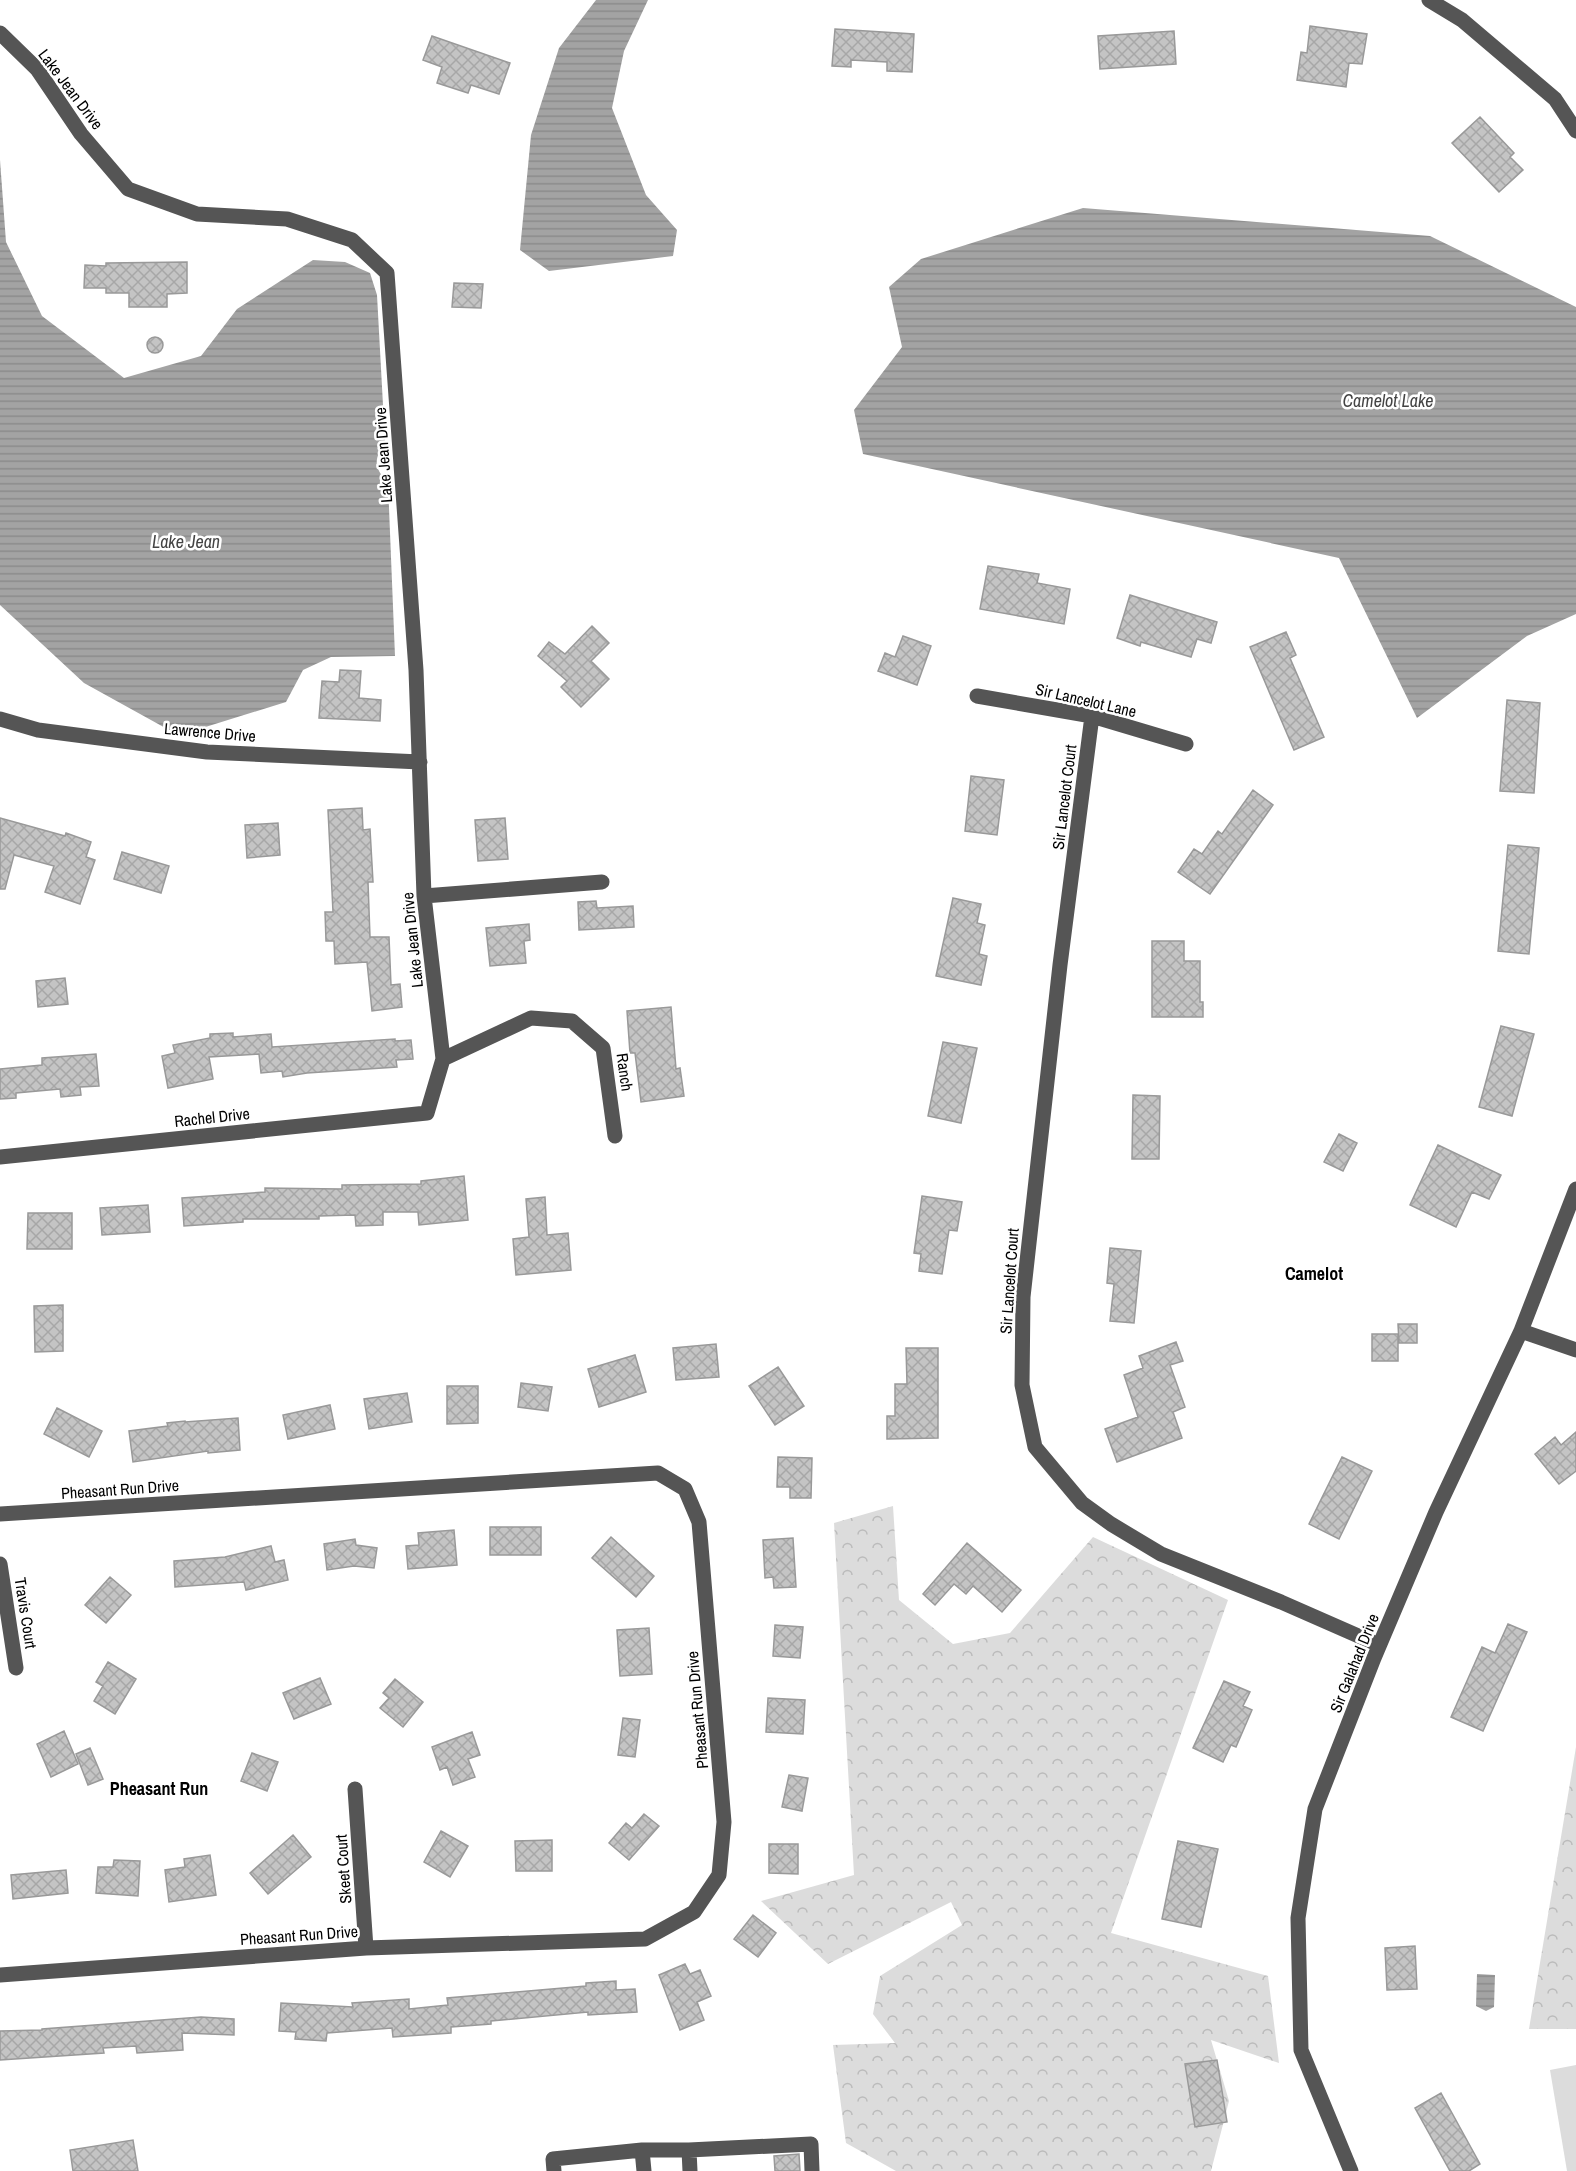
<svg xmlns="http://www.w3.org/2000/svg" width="1576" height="2171" font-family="'Archivo Narrow',sans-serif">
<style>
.green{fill:#dcdcdc}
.forest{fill:url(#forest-crowns)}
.water{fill:url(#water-rules)}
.building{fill:url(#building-cross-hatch);stroke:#999;stroke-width:1.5}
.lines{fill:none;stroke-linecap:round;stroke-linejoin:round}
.minor{stroke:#555;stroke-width:15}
.labels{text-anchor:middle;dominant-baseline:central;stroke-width:5;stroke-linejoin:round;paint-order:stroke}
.street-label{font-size:16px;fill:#000;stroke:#fff}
.water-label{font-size:18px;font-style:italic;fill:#444;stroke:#fff}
.neighbourhood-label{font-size:18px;font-weight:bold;fill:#000;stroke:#fff}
</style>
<defs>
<pattern id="forest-crowns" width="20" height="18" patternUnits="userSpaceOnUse" patternTransform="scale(1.5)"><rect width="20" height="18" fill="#dcdcdc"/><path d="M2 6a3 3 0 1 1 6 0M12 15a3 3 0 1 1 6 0" fill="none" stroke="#bbb"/></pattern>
<pattern id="water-rules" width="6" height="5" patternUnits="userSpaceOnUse" patternTransform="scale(1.5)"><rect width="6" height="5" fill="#a3a3a3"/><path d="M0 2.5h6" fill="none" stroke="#8b8b8b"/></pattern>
<pattern id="building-cross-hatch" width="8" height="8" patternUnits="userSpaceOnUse" patternTransform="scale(1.5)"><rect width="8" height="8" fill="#c4c4c4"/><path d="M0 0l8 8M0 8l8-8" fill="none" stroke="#a7a7a7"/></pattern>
</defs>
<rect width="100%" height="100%" fill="#fff"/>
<path class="green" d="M1576,2065V2171H1567L1550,2070Z"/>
<path class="forest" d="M893,1506L899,1600L953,1644L1010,1633L1093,1537L1228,1600L1111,1933L1268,1976L1279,2063L1211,2040L1229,2101L1211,2171H896L846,2143L833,2045L895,2043L873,2014L880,1976L962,1925L951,1902L828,1964L761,1901L854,1875L834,1523Z
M1576,1747V2029H1529Z"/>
<path class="water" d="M596,0H648L624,51L612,108L646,195L677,230L673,256L549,271L520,250L531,135L559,48Z
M0,160L6,242L42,316L124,378L201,356L237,309L313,260L345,262L370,273L377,295L385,442C374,460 373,466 388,483L395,656L331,657L303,670L286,702L199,729L169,730L84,683L0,605Z
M1083,208L1430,236L1576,307V614L1527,636L1417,718L1339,558L863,454L854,410L902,347L889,287L921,259Z
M1477,1974L1495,1975L1494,2007L1486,2011L1476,2006Z"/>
<path class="building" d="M1310,26L1367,34L1362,64L1349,63L1346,87L1297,80L1301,52L1307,53Z
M835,29L914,34L912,72L887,71V62L851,60V67L832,66Z
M1174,31L1176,64L1100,69L1098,36Z
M432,36L510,63L499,94L471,85L468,93L437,83L442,67L423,60Z
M1480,117L1514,153L1510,157L1523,170L1499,192L1452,143Z
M187,262V293L167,294V307H129V293H106V288H84L85,265L106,266V263Z
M454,283L483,284L481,308L452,307Z
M147 345a8 8 0 1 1 16 0a8 8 0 1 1-16 0Z
M988,566L1039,574L1037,583L1070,589L1064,624L980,609Z
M1130,595L1217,622L1211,643L1197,639L1191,657L1141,642L1140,646L1117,638Z
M592,626L609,643L591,661L609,679L581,707L561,687L567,681L538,656L549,642L565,654Z
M1286,632L1296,655L1290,658L1324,737L1294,750L1250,647Z
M903,636L931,646L917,685L878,671L885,653L895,657Z
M340,670L361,671L359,698L381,700L380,721L319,718L322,681L339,682Z
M1507,700L1540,703L1534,793L1500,791Z
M971,776L1004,780L997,835L965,831Z
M1253,790L1273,805L1210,894L1178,872L1194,849L1202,854L1218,831L1222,834Z
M362,808L363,830L370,829L373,882H368L370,937H389L391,985L400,984L402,1007L372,1011L367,962L335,964L334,941H326L325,912H333L328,810Z
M0,818L65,836L66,833L91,842L86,857L95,860L80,904L45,892L54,866L14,855L5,889H0Z
M505,818L508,859L478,861L475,820Z
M278,823L280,855L247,858L245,825Z
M1508,845L1539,848L1529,954L1498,951Z
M122,852L169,866L161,893L114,879Z
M953,898L981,904L977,923L985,925L979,954L987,956L981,985L936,976Z
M596,901L597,908L633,906L634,927L579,930L578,902Z
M529,924L530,940L524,941L526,963L490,966L486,928Z
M1152,941H1184V961H1200V1002H1203V1017H1152Z
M65,978L68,1004L38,1007L36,981Z
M671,1007L676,1069L680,1068L684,1096L641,1102L635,1053H630L627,1011Z
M1501,1026L1534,1034L1512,1116L1479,1107Z
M233,1033V1037L271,1034L272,1047L395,1039V1041L411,1040L413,1059L396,1060L397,1067L307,1073L283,1077L282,1071L261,1073L259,1054L209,1057L213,1079L168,1088L162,1056L175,1053L173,1045L210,1038V1034Z
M943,1042L977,1048L961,1123L928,1116Z
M96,1054L99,1086L80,1087L81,1095L61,1097L60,1089L16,1093V1098L0,1099V1069L42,1065V1058Z
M1133,1095L1160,1096L1159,1159H1132Z
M1339,1134L1357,1143L1343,1171L1324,1162Z
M1438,1145L1501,1175L1489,1199L1472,1192L1456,1227L1410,1205Z
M464,1176L468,1220L419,1225L418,1212H383V1225L356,1226L355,1215L319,1216V1219H243V1222L184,1226L182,1198L265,1192V1188L342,1189V1185L421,1184V1181Z
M922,1196L962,1202L957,1231L949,1230L942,1274L919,1271L921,1254L914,1253Z
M545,1197L547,1235L568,1233L571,1270L516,1275L513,1239L529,1237L526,1199Z
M148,1205L150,1232L102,1235L100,1208Z
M28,1213H72V1249H27Z
M1110,1248L1141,1251L1134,1323L1110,1321L1114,1284L1107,1283Z
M63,1305V1351L35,1352L34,1306Z
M1398,1324H1417V1343H1399Z
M1372,1334H1398V1361H1372Z
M1176,1342L1183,1361L1170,1365L1185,1407L1173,1412L1182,1438L1117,1462L1105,1429L1138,1417L1124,1375L1143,1368L1139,1356Z
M716,1344L719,1377L676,1380L673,1348Z
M906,1348H938V1438L887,1439V1416H895V1384H907Z
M635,1355L646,1392L599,1407L588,1369Z
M778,1367L804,1406L775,1425L749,1386Z
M521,1383L552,1387L548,1411L518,1407Z
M447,1386H478V1423L447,1424Z
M407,1393L412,1422L369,1429L364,1399Z
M330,1405L335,1429L288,1439L283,1415Z
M57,1408L102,1431L89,1457L44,1434Z
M238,1418L240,1450L208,1453V1451L133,1462L129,1431L168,1426L167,1423L185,1421V1422Z
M1576,1432V1471L1559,1484L1535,1454L1555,1437L1561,1445Z
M778,1457L812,1458L811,1498H790V1487H777Z
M1342,1457L1372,1471L1339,1539L1309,1524Z
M490,1527H541V1555H490Z
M454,1530L457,1565L408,1569L406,1546L419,1545L418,1533Z
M611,1537L654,1576L636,1597L592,1558Z
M793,1538L796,1587L774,1588L773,1577L765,1578L763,1540Z
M355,1539L356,1545L377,1548L374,1568L354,1566L327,1570L324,1544Z
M967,1543L1021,1590L1002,1612L973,1586L966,1594L954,1584L935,1605L923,1594Z
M271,1546L275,1562L284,1560L288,1580L246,1590L244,1582L175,1587L174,1561L225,1557Z
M110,1577L131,1595L106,1623L85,1605Z
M1508,1624L1527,1632L1483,1731L1451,1717L1482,1647L1495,1653Z
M775,1625L803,1627L800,1658L773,1656Z
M649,1628L652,1674L620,1676L617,1630Z
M108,1662L136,1679L115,1714L94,1701L103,1686L96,1682Z
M320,1678L331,1704L294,1719L283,1693Z
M395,1679L423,1702L403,1727L380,1708L389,1698L383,1693Z
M1224,1681L1250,1692L1243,1706L1252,1710L1236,1747L1231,1745L1223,1762L1193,1748Z
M768,1698L805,1700L803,1734L766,1732Z
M623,1718L640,1720L635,1757L618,1755Z
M64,1731L78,1764L51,1777L37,1744Z
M472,1732L480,1755L468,1759L475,1777L453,1785L447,1767L440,1770L432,1747Z
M90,1748L103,1779L88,1785L76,1754Z
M252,1753L278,1762L267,1791L241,1781Z
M789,1775L808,1778L802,1811L782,1807Z
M644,1814L659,1826L629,1860L609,1843L626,1823L632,1828Z
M441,1831L468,1846L450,1877L424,1862Z
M293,1835L311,1857L268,1894L250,1873Z
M552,1840V1871H516L515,1841Z
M1178,1841L1218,1849L1201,1927L1162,1919Z
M769,1844H798V1874L769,1873Z
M210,1855L216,1895L169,1902L165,1870L185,1867L184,1859Z
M114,1860L140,1861L138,1896L96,1893L98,1867H113Z
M66,1870L68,1893L13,1899L11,1875Z
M753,1915L776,1933L758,1957L734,1939Z
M1415,1946L1417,1989L1387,1990L1385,1948Z
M685,1964L690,1974L700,1970L711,1996L697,2002L704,2020L680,2030L659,1975Z
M616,1981V1990L635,1989L637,2012L588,2015V2012L491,2021V2024L451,2027V2033L393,2037L392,2028L327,2033L326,2041L295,2039L296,2032L279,2031L281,2003L353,2007L352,2003L409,1999V2009L448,2005L447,1998L586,1986V1983Z
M201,2017L234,2019V2035L182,2033L183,2050L137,2053L136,2046L103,2048L104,2053L0,2060V2031L42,2030V2029Z
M1217,2060L1227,2122L1195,2127L1185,2064Z
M1441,2093L1480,2164L1469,2171H1450L1415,2108Z
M133,2140L138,2171H73L70,2150Z
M799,2154L800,2171H775L774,2156Z"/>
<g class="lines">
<path class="minor" d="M1429,0L1462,20L1555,99L1576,131
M0,33L37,69L81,134L128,189L197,214L287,219L352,240L387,273L416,670L424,896L443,1059L427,1113L0,1157
M977,696L1092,716L1186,744
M1092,716L1060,965L1023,1297L1022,1385L1035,1447L1082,1503L1111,1524L1161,1554L1281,1602L1379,1645
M0,719L38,730L207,752L420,762
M424,896L602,882
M443,1059L531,1018L572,1021L603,1048L615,1136
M1521,1331L1576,1350
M0,1514L658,1473L685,1489L699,1522L724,1822L719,1875L694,1912L645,1939L366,1948L0,1975
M0,1564L16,1668
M355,1789L366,1948
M642,2150H689L690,2171
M689,2150L811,2144L812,2171
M554,2171L553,2159L642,2150L644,2171
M1351,2171L1301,2050L1298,1918L1315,1809L1374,1658L1436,1512L1521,1331L1576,1189"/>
</g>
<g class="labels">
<g class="street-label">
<text transform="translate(71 89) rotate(53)">Lake Jean Drive</text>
<text transform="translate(383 455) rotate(-94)">Lake Jean Drive</text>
<text transform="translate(1086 700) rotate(13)">Sir Lancelot Lane</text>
<text transform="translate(210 732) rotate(5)">Lawrence Drive</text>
<text transform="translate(1064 797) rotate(-83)">Sir Lancelot Court</text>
<text transform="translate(412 940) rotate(-96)">Lake Jean Drive</text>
<text transform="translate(625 1072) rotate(82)">Ranch</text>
<text transform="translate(212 1117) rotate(-6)">Rachel Drive</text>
<text transform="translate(1009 1281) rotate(-86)">Sir Lancelot Court</text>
<text transform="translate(120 1489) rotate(-4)">Pheasant Run Drive</text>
<text transform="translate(26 1613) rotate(81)">Travis Court</text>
<text transform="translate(1354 1663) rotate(-68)">Sir Galahad Drive</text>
<text transform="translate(697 1710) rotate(-95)">Pheasant Run Drive</text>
<text transform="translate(343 1869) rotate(-94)">Skeet Court</text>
<text transform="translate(299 1935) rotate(-4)">Pheasant Run Drive</text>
</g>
<g class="water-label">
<text x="1388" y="400">Camelot Lake</text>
<text x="186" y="541">Lake Jean</text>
</g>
<g class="neighbourhood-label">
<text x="1314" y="1273">Camelot</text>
<text x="159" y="1788">Pheasant Run</text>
</g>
</g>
</svg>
